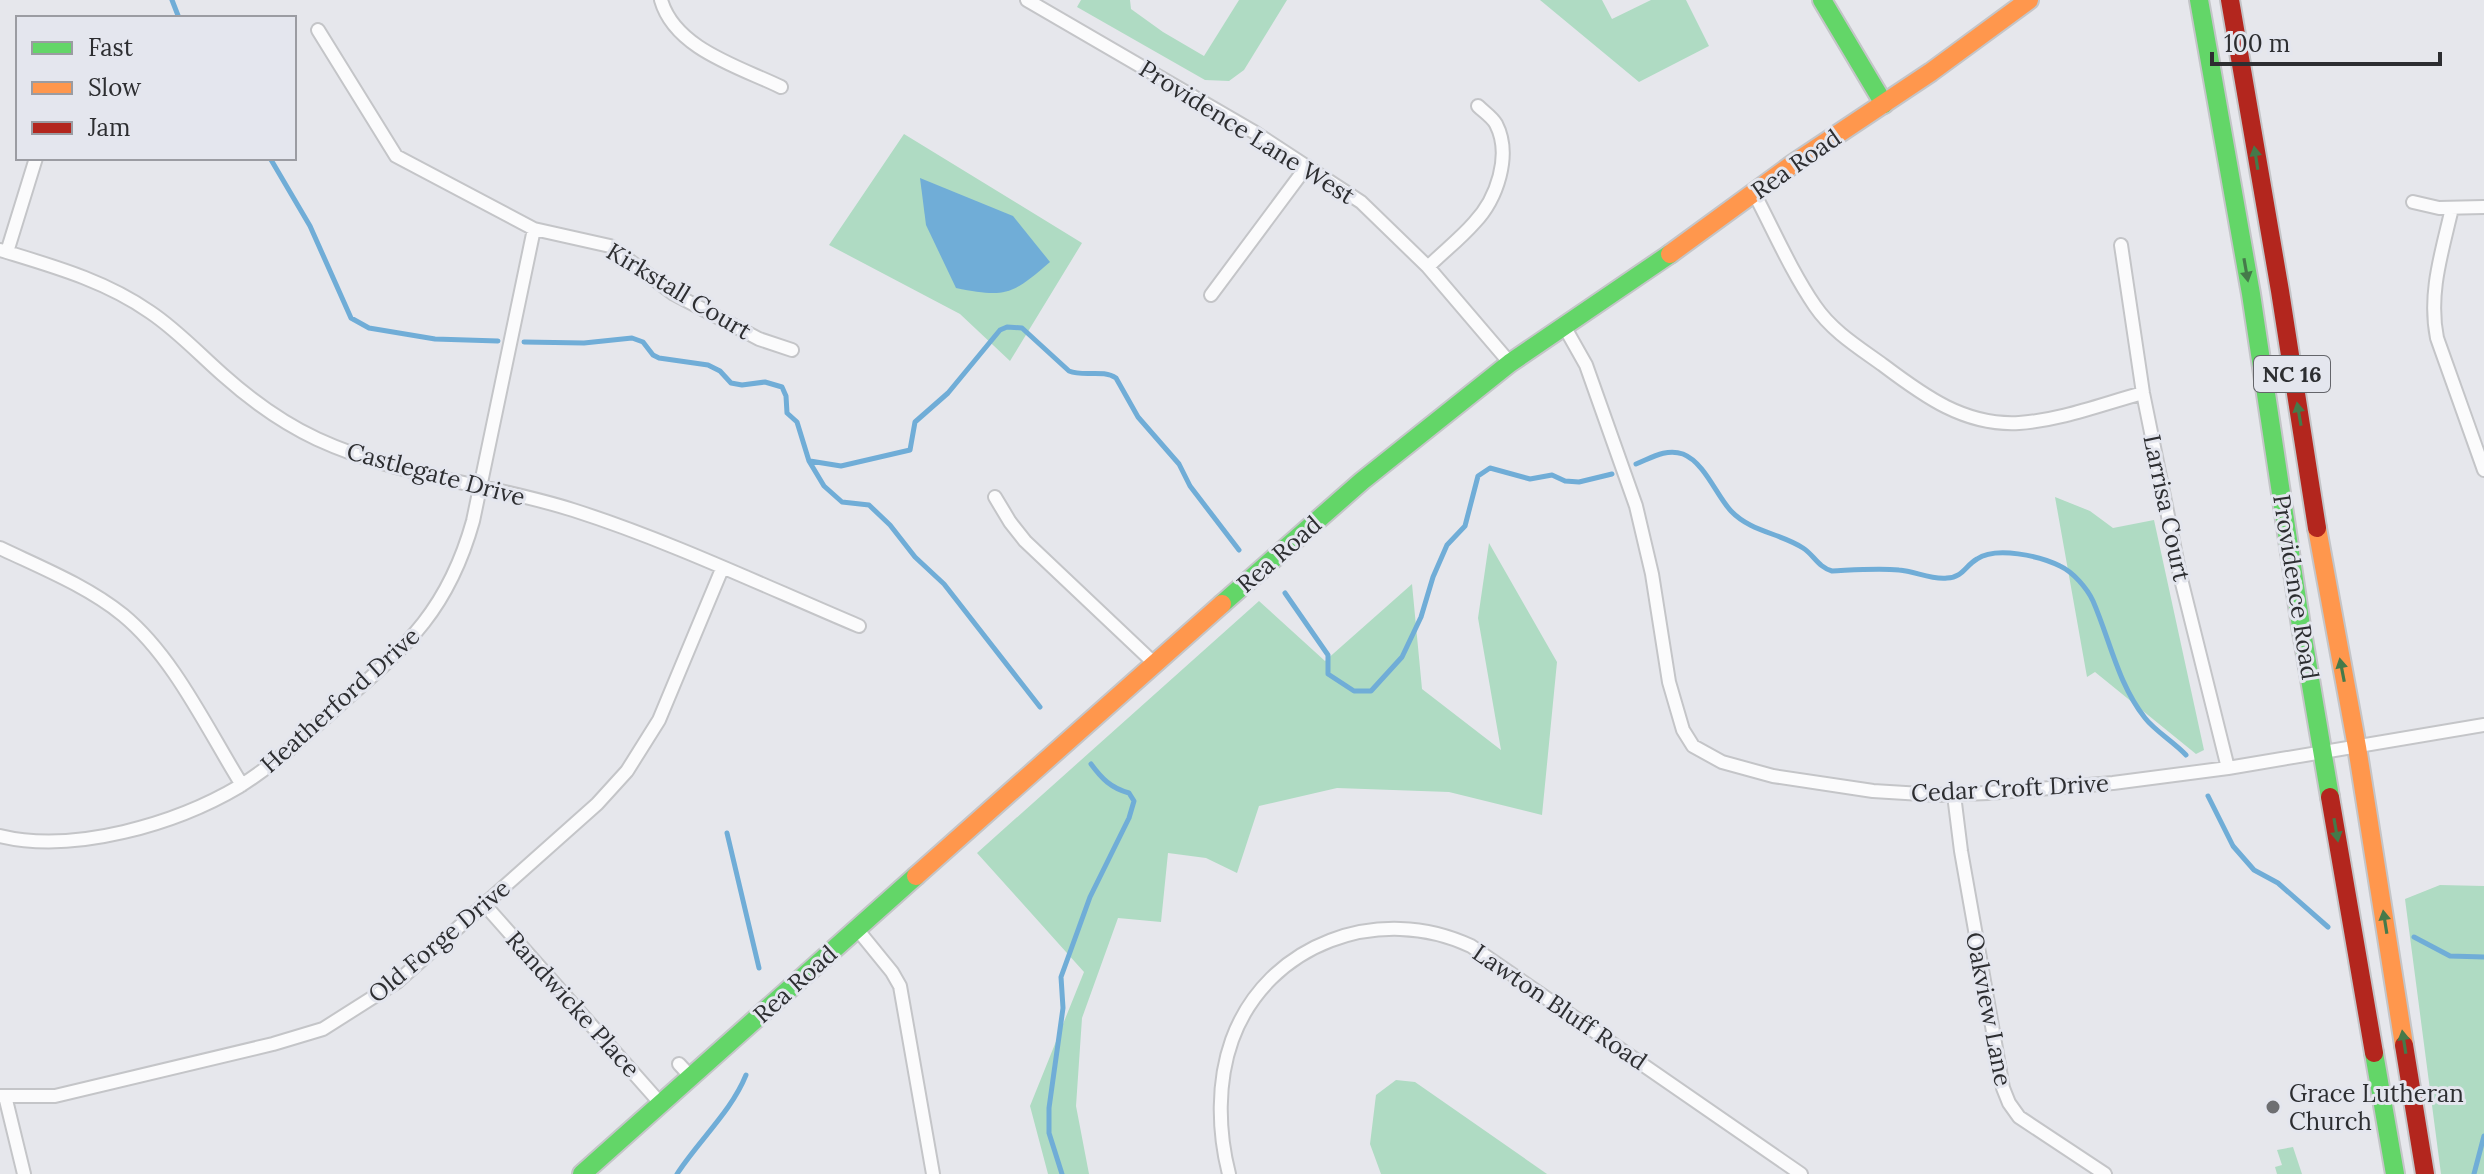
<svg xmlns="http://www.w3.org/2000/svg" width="2484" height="1174" font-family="Lora,serif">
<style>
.green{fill:#afdbc3}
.water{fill:#70add7}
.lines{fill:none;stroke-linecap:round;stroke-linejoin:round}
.stream{stroke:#70add7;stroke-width:5}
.street-casing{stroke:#c4c5c8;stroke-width:16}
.fast-casing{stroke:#c4c5c8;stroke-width:22}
.slow-casing{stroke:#c4c5c8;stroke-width:22}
.jam-casing{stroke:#c4c5c8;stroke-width:22}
.street{stroke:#fbfbfc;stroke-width:12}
.fast{stroke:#63d668;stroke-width:18}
.slow{stroke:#ff974d;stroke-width:18}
.jam{stroke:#b3261e;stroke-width:18}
.oneway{fill:#457a4a}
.poi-dot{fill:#6e6f72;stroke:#e4e6ee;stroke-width:3}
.labels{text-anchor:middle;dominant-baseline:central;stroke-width:6;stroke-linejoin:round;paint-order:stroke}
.shield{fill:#e4e6ee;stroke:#64656a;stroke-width:2}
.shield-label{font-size:22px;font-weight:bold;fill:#2d2e31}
.street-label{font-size:24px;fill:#2d2e31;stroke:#e4e6ee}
.poi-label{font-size:24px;fill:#2d2e31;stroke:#e4e6ee;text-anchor:start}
</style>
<rect width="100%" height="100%" fill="#e6e7ec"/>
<path class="green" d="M1081,0H1130L1131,9L1163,32L1204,56L1239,0H1287L1244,70L1229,81L1205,80L1077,7Z
M1540,0H1602L1612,19L1651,0H1686L1709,46L1639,82Z
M904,134L1082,243L1010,361L960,314L829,245Z
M2055,497L2090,511L2113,528L2154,520L2204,750L2196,754L2095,672L2087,677Z
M1489,543L1557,662L1542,815L1449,792L1337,788L1259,806L1237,873L1206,858L1168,853L1161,922L1118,918L1082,1018L1076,1106L1089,1174H1048L1030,1106L1084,972L977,853L1259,601L1325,661L1412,584L1422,689L1501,750L1478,618Z
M2440,885L2484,886V1174H2441L2405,899Z
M1396,1080L1415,1082L1547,1174H1381L1370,1144L1376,1095Z
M2293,1147L2302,1174H2277L2275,1167L2282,1165L2277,1150Z"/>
<path class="water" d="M920,178L1013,216L1050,262C1012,295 1006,298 956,288L926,225Z"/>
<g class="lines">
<path class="stream" d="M172,0L179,18
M270,158L310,226L351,318L369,328L435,339L498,341
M524,342L584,343L632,338L643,342L653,355L659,358L708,365L720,371L731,383L742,385L765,382L782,387L786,396L787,413L797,422L809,461L824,486L842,502L869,505L890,525L915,557L944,584L1040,707
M810,461L841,466L910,450L915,422L948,393L1000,330L1007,327L1022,328L1069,371C1084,377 1103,369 1116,378L1138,417L1179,464L1190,486L1239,550
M1636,464C1651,458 1666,448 1683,454C1705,463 1716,495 1731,511C1751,532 1780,533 1803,548C1814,555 1818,567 1832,571C1854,570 1877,568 1899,570C1915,571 1931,580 1947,578C1963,577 1965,566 1977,559C1996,546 2040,556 2060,566C2073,572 2087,588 2093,601C2110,640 2118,684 2145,718C2155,731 2174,742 2186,755
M1285,593L1328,655V674L1354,691H1371L1402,657L1421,617L1433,577L1447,545L1465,526L1478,476L1490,468L1530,479L1552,475L1565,481L1579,482L1612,474
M2208,796L2233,846L2254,870L2278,883L2328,927
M727,833L759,968
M2414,937L2450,956L2484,957
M677,1174C699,1140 731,1112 746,1075
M1062,1174L1049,1133V1108L1063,1008L1061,977L1090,897L1129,818L1134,801L1129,793C1111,788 1102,779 1091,764
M2474,1174L2484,1136"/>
<defs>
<path id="street" d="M661,0C675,49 740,67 781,87
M1027,0L1254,132L1361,202L1428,267L1510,363
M318,30L396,156L534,229L610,246L674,294L759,339L792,350
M1754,193C1774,231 1791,271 1815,306C1832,331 1858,347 1883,365C1924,396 1965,426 2019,423C2062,420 2102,404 2143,393
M2413,202L2439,208L2484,207
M2452,208C2442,252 2428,293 2437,338L2484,470
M2121,245L2143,393L2180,575L2228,768
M0,250C52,266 104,280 150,312C177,330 199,354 223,375C251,400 283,423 317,439C399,477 488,483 573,510C670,541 764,586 859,626
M7,252L36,158
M1428,267C1443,252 1460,239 1474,223C1497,199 1512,155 1496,124C1492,117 1484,112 1478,106
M1211,295L1307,166
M1564,326L1586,365L1636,506L1652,574L1669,682L1683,730L1693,746L1722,762L1773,776L1873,791L1938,795L1988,793L2113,783L2228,768L2484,725
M995,497L1010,522L1025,541L1155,664
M0,548C42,568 87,586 123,615C174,657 207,729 242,785
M1954,795L1961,851L2003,1088L2009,1103L2019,1117L2105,1174
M0,836C74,854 176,824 240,786C275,764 305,736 335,709C404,648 447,614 473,521L534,229
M484,904L661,1104
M857,929L892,972L900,986L933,1174
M679,1064L691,1077
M0,1096H55L273,1044L323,1029L397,982L597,804L627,771L659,720L722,569
M5,1096L24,1174
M1229,1174C1218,1131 1217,1082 1232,1040C1267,943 1380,903 1471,946L1801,1174"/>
<path id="fast" d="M1822,0L1884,104
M2199,0L2251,294L2301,626L2330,797
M1222,604L1362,481L1510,363L1670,254
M2374,1053L2395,1174
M582,1174L916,876"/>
<path id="slow" d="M1670,254L1793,164L1931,72L2029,0
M2317,528L2357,747L2404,1045
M916,876L1222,604"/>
<path id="jam" d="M2230,0L2280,291L2317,528
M2330,797L2374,1053
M2404,1045L2425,1174"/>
</defs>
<use href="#street" class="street-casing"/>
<use href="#fast" class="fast-casing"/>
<use href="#slow" class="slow-casing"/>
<use href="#jam" class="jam-casing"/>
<use href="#street" class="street"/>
<use href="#fast" class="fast"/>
<use href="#slow" class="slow"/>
<use href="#jam" class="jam"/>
</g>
<defs><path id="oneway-solid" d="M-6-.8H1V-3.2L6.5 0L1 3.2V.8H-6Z" transform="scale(2)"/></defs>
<g class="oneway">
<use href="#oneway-solid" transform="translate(2256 158) rotate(-99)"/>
<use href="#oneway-solid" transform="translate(2246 270) rotate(80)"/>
<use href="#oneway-solid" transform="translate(2299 414) rotate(-100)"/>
<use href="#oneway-solid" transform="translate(2342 670) rotate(-101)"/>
<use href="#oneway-solid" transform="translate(2336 830) rotate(80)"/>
<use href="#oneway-solid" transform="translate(2385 922) rotate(-99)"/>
<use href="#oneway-solid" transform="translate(2404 1042) rotate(-99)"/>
</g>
<circle class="poi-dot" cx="2273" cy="1107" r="8"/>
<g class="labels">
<rect class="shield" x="2254" y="356" width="76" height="36" rx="6"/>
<g class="shield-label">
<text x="2292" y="374">NC 16</text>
</g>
<g class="street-label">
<text transform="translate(1247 132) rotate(32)">Providence Lane West</text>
<text transform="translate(1796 164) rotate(-35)">Rea Road</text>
<text transform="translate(679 291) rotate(31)">Kirkstall Court</text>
<text transform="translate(436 474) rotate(15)">Castlegate Drive</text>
<text transform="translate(2167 508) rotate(78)">Larrisa Court</text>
<text transform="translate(1279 554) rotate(-41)">Rea Road</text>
<text transform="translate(2296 587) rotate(81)">Providence Road</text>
<text transform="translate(340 700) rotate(-42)">Heatherford Drive</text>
<text transform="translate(2010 788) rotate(-3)">Cedar Croft Drive</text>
<text transform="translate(439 941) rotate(-40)">Old Forge Drive</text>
<text transform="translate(795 984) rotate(-42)">Rea Road</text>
<text transform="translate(573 1004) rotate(48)">Randwicke Place</text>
<text transform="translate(1560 1007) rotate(34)">Lawton Bluff Road</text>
<text transform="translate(1989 1009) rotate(79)">Oakview Lane</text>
</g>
<g class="poi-label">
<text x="2289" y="1093">Grace Lutheran<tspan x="2289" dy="28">Church</tspan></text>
</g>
</g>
<rect x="16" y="16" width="280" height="144" fill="#e4e6ee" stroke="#9b9ca2" stroke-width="2"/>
<rect x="32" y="42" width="40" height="12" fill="#63d668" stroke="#9b9ca2" stroke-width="2"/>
<text x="88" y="56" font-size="24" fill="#2d2e31">Fast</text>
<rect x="32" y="82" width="40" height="12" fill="#ff974d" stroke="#9b9ca2" stroke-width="2"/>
<text x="88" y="96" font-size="24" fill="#2d2e31">Slow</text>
<rect x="32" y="122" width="40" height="12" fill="#b3261e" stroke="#9b9ca2" stroke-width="2"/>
<text x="88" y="136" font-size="24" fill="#2d2e31">Jam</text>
<path d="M2212 52v12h228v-12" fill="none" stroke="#2d2e31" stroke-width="4"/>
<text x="2224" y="52" font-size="24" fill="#2d2e31" stroke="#e4e6ee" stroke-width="6" paint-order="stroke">100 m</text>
</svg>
